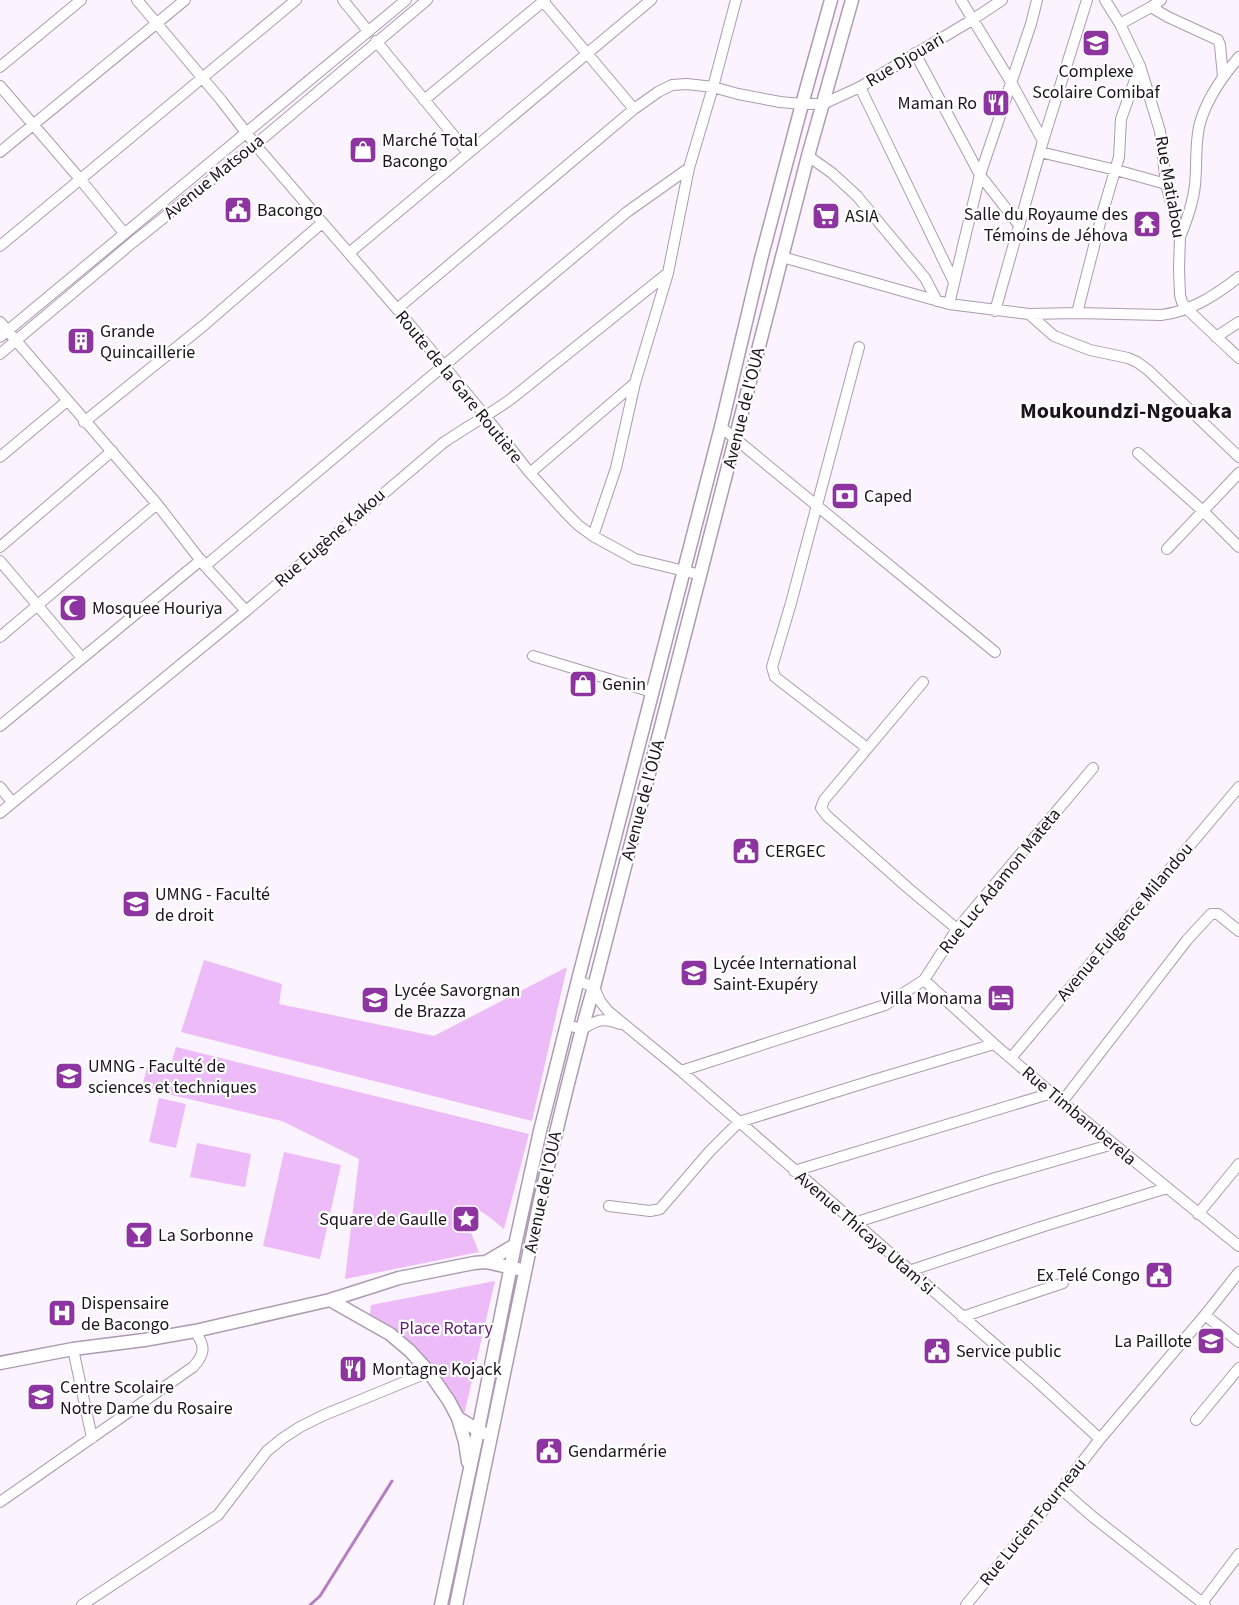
<svg xmlns="http://www.w3.org/2000/svg" width="1239" height="1605" font-family="'Source Sans 3',sans-serif">
<style>
.green{fill:#edbcf8}
.lines{fill:none;stroke-linecap:round;stroke-linejoin:round}
.stream{stroke:#b67dc3;stroke-width:3}
.minor-casing{stroke:#ae9ab2;stroke-width:12}
.major-casing{stroke:#ae9ab2;stroke-width:15}
.minor{stroke:#fff;stroke-width:10}
.major{stroke:#fff;stroke-width:12}
.labels{text-anchor:middle;dominant-baseline:central;stroke-width:4.5;stroke-linejoin:round;paint-order:stroke}
.street-label{font-size:18px;fill:#1b141d;stroke:#fff}
.poi-label{font-size:18px;fill:#1b141d;stroke:#fff;text-anchor:start}
.park-label{font-size:18px;fill:#611b70;stroke:#fff}
.district-label{font-size:22px;font-weight:bold;fill:#1b141d;stroke:#fff}
</style>
<rect width="100%" height="100%" fill="#fbf3fd"/>
<path class="green" d="M204,960L282,984L279,1004L434,1036L567,967L532,1121L181,1032Z
M176,1047L529,1134L504,1229C491,1219 477,1204 460,1207L453,1215L457,1225L469,1228L479,1252L345,1279L359,1159L282,1121L142,1088L148,1063L170,1068Z
M159,1098L186,1104L176,1148L149,1142Z
M197,1143L251,1154L245,1187L190,1177Z
M284,1152L341,1165L320,1259L263,1246Z
M495,1281L464,1415L430,1365L392,1327L370,1314L371,1305Z"/>
<g class="lines">
<path class="stream" d="M310,1605L320,1596L392,1481"/>
<defs>
<path id="minor" d="M137,0L221,100L258,148L397,309L486,417L530,473L567,514L578,525L593,536L635,559L701,575
M343,0L368,31
M542,0L634,109
M961,0L1011,82L1043,141
M1105,0L1120,24L1140,66L1160,131L1166,184L1180,237L1179,269L1180,295L1182,302L1187,309L1239,358
M1151,7L1161,0
M1120,24L1151,7L1168,17L1218,40L1220,45L1223,77
M376,41L468,153
M915,53L980,175L1019,225
M0,67L81,0
M0,86L80,179L124,233
M860,87L954,282
M424,100L545,0
M0,152L185,0
M1040,152L1116,170L1166,184
M808,156L832,173L857,196L925,278L937,301
M1180,237C1187,220 1193,204 1195,185C1197,166 1195,146 1199,127C1205,101 1222,77 1239,57
M0,246L296,0
M349,253L651,0
M782,257L949,304L1029,314L1077,313L1161,315C1190,312 1216,295 1239,277
M949,304L980,175L1031,24L1037,0
M397,309L634,109L658,92L672,85L687,84L713,87L738,94L780,102L802,104H823L860,87L972,20L1002,0
M995,311L1043,141L1087,0
M1077,313L1103,211L1119,157L1121,119L1140,66
M1029,314L1054,336L1090,350L1128,358L1137,362L1148,370L1239,457
M0,322L157,504L205,566L246,611
M0,337L406,0
M1216,337L1239,322
M859,347L791,603L772,667L775,677L867,748
M0,354L132,243L255,145L427,0
M84,422L203,326L322,223
M721,427L995,652
M1138,453L1203,511L1239,547
M0,457L67,401
M530,473L635,383
M593,536L616,468L635,383L668,273L689,168L713,87L736,0
M0,547L112,451
M1167,549L1239,473
M0,561L82,658
M205,566L627,212L689,168
M0,637L157,504
M533,656L652,692
M923,682L824,800L821,808L827,816L908,888L957,929
M0,726L201,560
M0,787L12,802
M0,813L246,611L443,443C466,427 489,415 511,399L668,273
M924,980L994,1044L1062,1102L1239,1246
M578,981L594,987L600,1001L608,1011L681,1071L1038,1382L1100,1439
M567,1025L582,1029C597,1020 603,1017 620,1024
M1011,1058L1239,787
M681,1071L885,1005L924,980L957,929L1093,768
M1062,1102L1187,940L1211,914H1218L1239,931
M794,1171L1052,1093
M609,1206L650,1211L660,1209L710,1151L739,1122L874,1080L994,1044
M1198,1214L1239,1164
M854,1223L992,1179L1113,1144
M909,1271L1044,1226L1167,1188
M1205,1315L1239,1342
M962,1317L1063,1283
M73,1349L92,1438
M1196,1420L1239,1368
M1061,1489L1093,1517L1205,1605
M0,1502L193,1367C206,1353 205,1346 195,1331
M1202,1603L1239,1554
M82,1605L218,1515L267,1451L283,1438L300,1427L324,1415L429,1372
M966,1605L1061,1489L1100,1439L1205,1315L1239,1272"/>
<path id="major" d="M486,1262L515,1245
M330,1300L390,1334L410,1351L429,1372L449,1401L458,1418L483,1433
M0,1363L73,1349L144,1340L195,1331L330,1300L399,1278L474,1263L486,1262L518,1269
M458,1418L465,1442L468,1462
M441,1605L478,1431L515,1245L540,1131L579,976L721,427L761,259L802,104L831,0
M456,1605L540,1200C557,1129 573,1057 594,987L808,156L852,0"/>
</defs>
<use href="#minor" class="minor-casing"/>
<use href="#major" class="major-casing"/>
<use href="#minor" class="minor"/>
<use href="#major" class="major"/>
</g>
<defs>
<symbol id="school-square" viewBox="-11 -11 22 22"><rect x="-9" y="-9" width="18" height="18" rx="4" fill="#8d34a0" stroke="#fff"/><path d="M0-5L7-2L0 1L-7-2ZM-4 1L0 2.5L4 1V4Q0 6-4 4Z" fill="#fff"/></symbol>
<symbol id="restaurant-square" viewBox="-11 -11 22 22"><rect x="-9" y="-9" width="18" height="18" rx="4" fill="#8d34a0" stroke="#fff"/><path d="M-5-6h1v4h1v-4h1v4h1v-4h1v5L-1.5 .5V6h-2V.5L-5-1ZM5-6V6H3V1.5H1.5Q1.5-4 5-6Z" fill="#fff"/></symbol>
<symbol id="shop-square" viewBox="-11 -11 22 22"><rect x="-9" y="-9" width="18" height="18" rx="4" fill="#8d34a0" stroke="#fff"/><path d="M-5-2.5h2.3a2.7 3.5 0 0 1 5.4 0H5L5.5 6h-11ZM-1.5-2.5h3a1.5 2.3 0 0 0-3 0Z" fill="#fff"/></symbol>
<symbol id="civic-square" viewBox="-11 -11 22 22"><rect x="-9" y="-9" width="18" height="18" rx="4" fill="#8d34a0" stroke="#fff"/><path d="M-.6-6.5H3V-4.5H.6V-3L4-1V1h2V6H-6V1h2V-1L-.6-3ZM-1.2 2.5V6h2.4V2.5Z" fill="#fff"/></symbol>
<symbol id="supermarket-square" viewBox="-11 -11 22 22"><rect x="-9" y="-9" width="18" height="18" rx="4" fill="#8d34a0" stroke="#fff"/><path d="M-6-5.5h2.5l.6 2H6L4.5 2H-2.5L-4.4-4H-6ZM-1.5 3.2a1.3 1.3 0 1 0 .1 0ZM3 3.2a1.3 1.3 0 1 0 .1 0Z" fill="#fff"/></symbol>
<symbol id="temple-square" viewBox="-11 -11 22 22"><rect x="-9" y="-9" width="18" height="18" rx="4" fill="#8d34a0" stroke="#fff"/><path d="M0-6L5-2H3V0L6.5 2.5H4V6H1.5V3h-3V6H-4V2.5H-6.5L-3 0V-2H-5Z" fill="#fff"/></symbol>
<symbol id="building-square" viewBox="-11 -11 22 22"><rect x="-9" y="-9" width="18" height="18" rx="4" fill="#8d34a0" stroke="#fff"/><path d="M-4-6H4V6H1V3H-1V6H-4ZM-2.5-4.3h1.7v1.8h-1.7ZM.8-4.3h1.7v1.8H.8ZM-2.5-1h1.7V.8h-1.7ZM.8-1h1.7V.8H.8Z" fill="#fff"/></symbol>
<symbol id="bank-square" viewBox="-11 -11 22 22"><rect x="-9" y="-9" width="18" height="18" rx="4" fill="#8d34a0" stroke="#fff"/><path d="M-6-4H6V4H-6ZM0-2.3a2.3 2.3 0 1 0 0 4.6a2.3 2.3 0 1 0 0-4.6Z" fill="#fff"/></symbol>
<symbol id="mosque-square" viewBox="-11 -11 22 22"><rect x="-9" y="-9" width="18" height="18" rx="4" fill="#8d34a0" stroke="#fff"/><path d="M3.5-4.9A6 6 0 1 0 3.5 4.9A5 5 0 1 1 3.5-4.9Z" fill="#fff"/></symbol>
<symbol id="university-square" viewBox="-11 -11 22 22"><rect x="-9" y="-9" width="18" height="18" rx="4" fill="#8d34a0" stroke="#fff"/><path d="M0-5L7-2L0 1L-7-2ZM-4 1L0 2.5L4 1V4Q0 6-4 4Z" fill="#fff"/></symbol>
<symbol id="hotel-square" viewBox="-11 -11 22 22"><rect x="-9" y="-9" width="18" height="18" rx="4" fill="#8d34a0" stroke="#fff"/><path d="M-6-4.5h1.5V1H6V5H4.5V3h-9V5H-6ZM-4 0a1.8 1.8 0 1 1 3.6 0ZM.5 0V-2.5h3Q6-2.5 6 0Z" fill="#fff"/></symbol>
<symbol id="sight-square" viewBox="-11 -11 22 22"><rect x="-9" y="-9" width="18" height="18" rx="4" fill="#8d34a0" stroke="#fff"/><path d="M0-6L1.8-2.2L6-1.7L2.9 1.2L3.7 5.4L0 3.3L-3.7 5.4L-2.9 1.2L-6-1.7L-1.8-2.2Z" fill="#fff"/></symbol>
<symbol id="bar-square" viewBox="-11 -11 22 22"><rect x="-9" y="-9" width="18" height="18" rx="4" fill="#8d34a0" stroke="#fff"/><path d="M-6-5H6L.8 .8V4.5H3.5V6h-7V4.5H-.8V.8Z" fill="#fff"/></symbol>
<symbol id="hospital-square" viewBox="-11 -11 22 22"><rect x="-9" y="-9" width="18" height="18" rx="4" fill="#8d34a0" stroke="#fff"/><path d="M-5-5h3v3.5h4V-5h3V5h-3V1.5h-4V5h-3Z" fill="#fff"/></symbol>
</defs>
<g fill-rule="evenodd">
<use href="#school-square" x="1080" y="27" width="32" height="32"/>
<use href="#restaurant-square" x="980" y="87" width="32" height="32"/>
<use href="#shop-square" x="347" y="134" width="32" height="32"/>
<use href="#civic-square" x="222" y="194" width="32" height="32"/>
<use href="#supermarket-square" x="810" y="200" width="32" height="32"/>
<use href="#temple-square" x="1131" y="208" width="32" height="32"/>
<use href="#building-square" x="65" y="325" width="32" height="32"/>
<use href="#bank-square" x="829" y="480" width="32" height="32"/>
<use href="#mosque-square" x="57" y="592" width="32" height="32"/>
<use href="#shop-square" x="567" y="668" width="32" height="32"/>
<use href="#civic-square" x="730" y="835" width="32" height="32"/>
<use href="#university-square" x="120" y="888" width="32" height="32"/>
<use href="#school-square" x="678" y="957" width="32" height="32"/>
<use href="#hotel-square" x="985" y="982" width="32" height="32"/>
<use href="#school-square" x="359" y="984" width="32" height="32"/>
<use href="#university-square" x="53" y="1060" width="32" height="32"/>
<use href="#sight-square" x="450" y="1203" width="32" height="32"/>
<use href="#bar-square" x="123" y="1219" width="32" height="32"/>
<use href="#civic-square" x="1143" y="1259" width="32" height="32"/>
<use href="#hospital-square" x="46" y="1297" width="32" height="32"/>
<use href="#school-square" x="1195" y="1325" width="32" height="32"/>
<use href="#civic-square" x="921" y="1335" width="32" height="32"/>
<use href="#restaurant-square" x="337" y="1353" width="32" height="32"/>
<use href="#school-square" x="25" y="1381" width="32" height="32"/>
<use href="#civic-square" x="533" y="1435" width="32" height="32"/>
</g>
<g class="labels">
<g class="street-label">
<text transform="translate(905 60) rotate(-31)">Rue Djouari</text>
<text transform="translate(214 177) rotate(-39)">Avenue Matsoua</text>
<text transform="translate(1170 187) rotate(80)">Rue Matiabou</text>
<text transform="translate(459 387) rotate(51)">Route de la Gare Routière</text>
<text transform="translate(744 408) rotate(-76)">Avenue de l'OUA</text>
<text transform="translate(330 538) rotate(-41)">Rue Eugène Kakou</text>
<text transform="translate(643 800) rotate(-75)">Avenue de l'OUA</text>
<text transform="translate(1000 881) rotate(-51)">Rue Luc Adamon Mateta</text>
<text transform="translate(1125 922) rotate(-50)">Avenue Fulgence Milandou</text>
<text transform="translate(1079 1116) rotate(40)">Rue Timbamberela</text>
<text transform="translate(543 1192) rotate(-78)">Avenue de l'OUA</text>
<text transform="translate(865 1233) rotate(41)">Avenue Thicaya Utam'si</text>
<text transform="translate(1033 1522) rotate(-51)">Rue Lucien Fourneau</text>
</g>
<g class="poi-label">
<text x="1096" y="71" text-anchor="middle">Complexe<tspan x="1096" dy="21">Scolaire Comibaf</tspan></text>
<text x="977" y="103" text-anchor="end">Maman Ro</text>
<text x="382" y="140">Marché Total<tspan x="382" dy="21">Bacongo</tspan></text>
<text x="257" y="210">Bacongo</text>
<text x="1128" y="214" text-anchor="end">Salle du Royaume des<tspan x="1128" dy="21">Témoins de Jéhova</tspan></text>
<text x="845" y="216">ASIA</text>
<text x="100" y="331">Grande<tspan x="100" dy="21">Quincaillerie</tspan></text>
<text x="864" y="496">Caped</text>
<text x="92" y="608">Mosquee Houriya</text>
<text x="602" y="684">Genin</text>
<text x="765" y="851">CERGEC</text>
<text x="155" y="894">UMNG - Faculté<tspan x="155" dy="21">de droit</tspan></text>
<text x="713" y="963">Lycée International<tspan x="713" dy="21">Saint-Exupéry</tspan></text>
<text x="394" y="990">Lycée Savorgnan<tspan x="394" dy="21">de Brazza</tspan></text>
<text x="982" y="998" text-anchor="end">Villa Monama</text>
<text x="88" y="1066">UMNG - Faculté de<tspan x="88" dy="21">sciences et techniques</tspan></text>
<text x="447" y="1219" text-anchor="end">Square de Gaulle</text>
<text x="158" y="1235">La Sorbonne</text>
<text x="1140" y="1275" text-anchor="end">Ex Telé Congo</text>
<text x="81" y="1303">Dispensaire<tspan x="81" dy="21">de Bacongo</tspan></text>
<text x="1192" y="1341" text-anchor="end">La Paillote</text>
<text x="956" y="1351">Service public</text>
<text x="372" y="1369">Montagne Kojack</text>
<text x="60" y="1387">Centre Scolaire<tspan x="60" dy="21">Notre Dame du Rosaire</tspan></text>
<text x="568" y="1451">Gendarmérie</text>
</g>
<g class="park-label">
<text x="446" y="1328">Place Rotary</text>
</g>
<g class="district-label">
<text x="1126" y="411">Moukoundzi-Ngouaka</text>
</g>
</g>
</svg>
